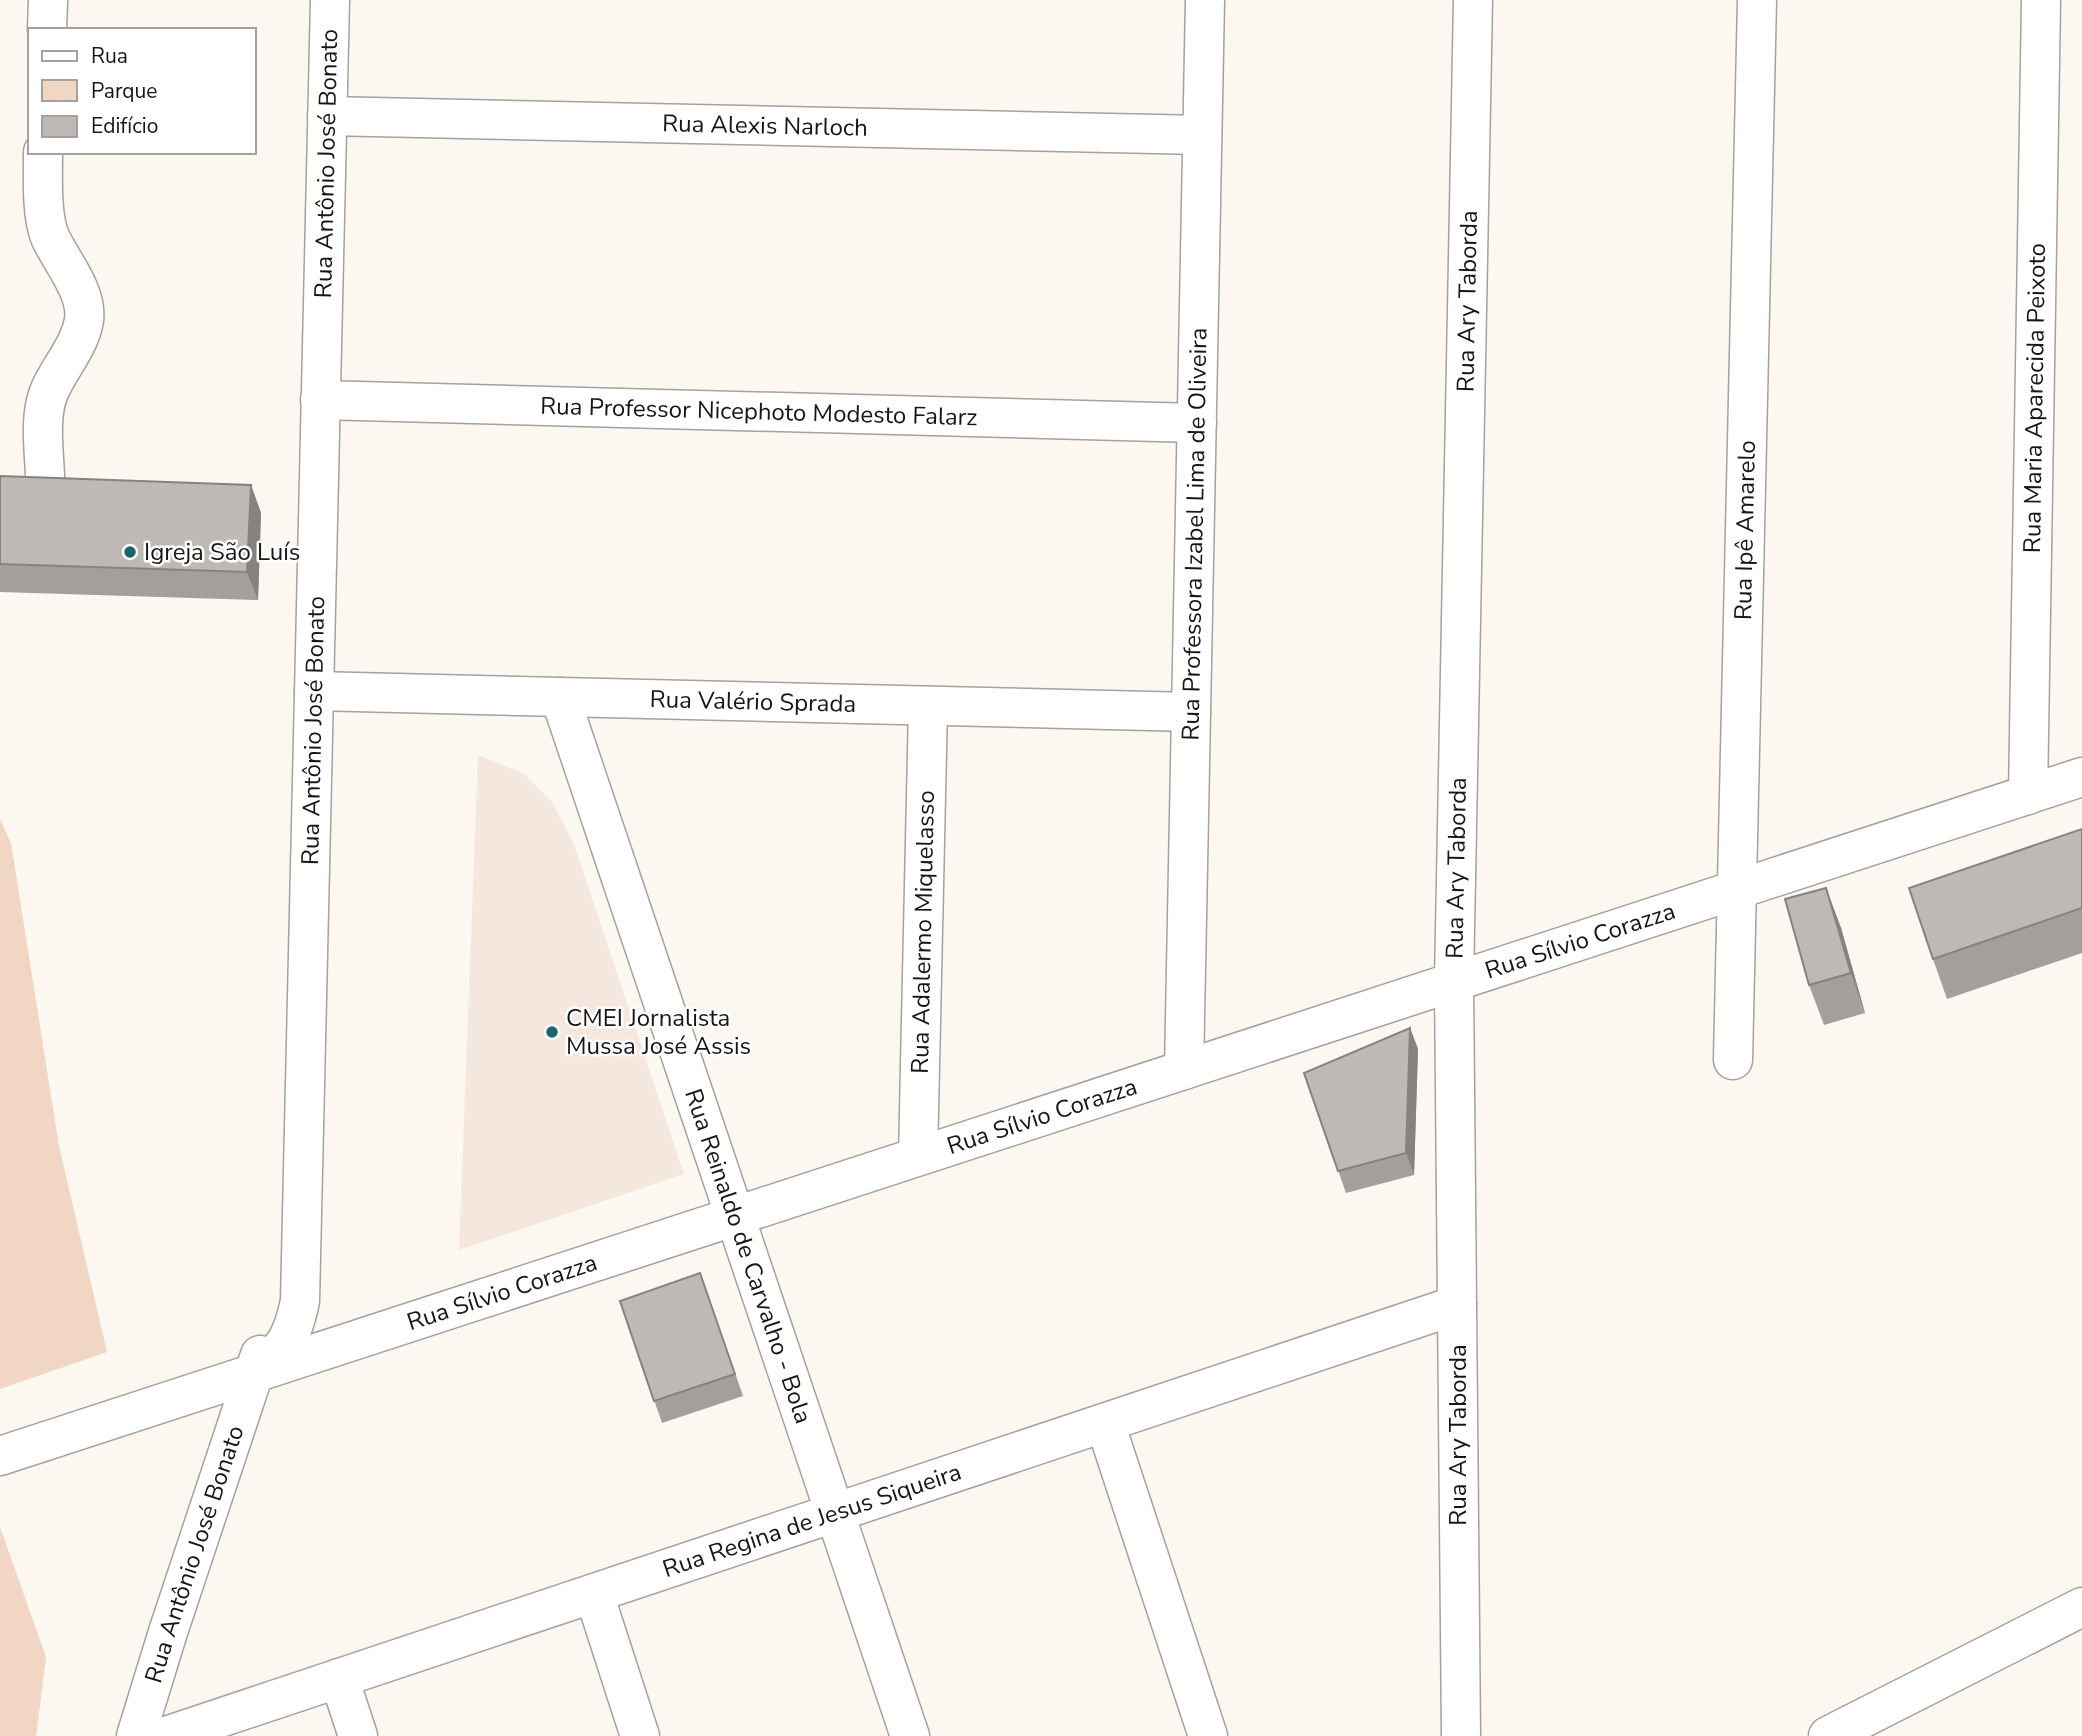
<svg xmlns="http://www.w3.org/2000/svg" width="2082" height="1736" font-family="'Nunito Sans',sans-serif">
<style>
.built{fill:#f4e7de}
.green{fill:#f0d6c3}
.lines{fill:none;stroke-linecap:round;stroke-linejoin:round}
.minor-casing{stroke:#a6a19d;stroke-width:41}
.minor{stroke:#fff;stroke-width:38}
.wall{fill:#a49f9c}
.shaded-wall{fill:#86827f}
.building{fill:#bfb9b5;stroke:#86827f;stroke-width:2}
.poi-dot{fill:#18646f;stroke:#fff;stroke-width:2.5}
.labels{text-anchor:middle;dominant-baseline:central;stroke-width:5;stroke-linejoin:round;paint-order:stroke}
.street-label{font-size:24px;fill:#181615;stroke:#fff}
.poi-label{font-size:24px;fill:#181615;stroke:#fff;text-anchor:start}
</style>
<rect width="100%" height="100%" fill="#fdf7f2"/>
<path class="built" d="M478,755L523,773L552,802L574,844L684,1174L459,1250Z"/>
<path class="green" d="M0,819L11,843L59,1146L107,1352L0,1389Z
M0,1527L46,1657L36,1736H0Z"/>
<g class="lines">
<defs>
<g id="minor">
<path d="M47,30L48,0"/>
<path id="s1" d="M327,116L1202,135"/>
<path d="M43,152C43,176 41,215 50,237C61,261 88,292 84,320C80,346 59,368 49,392C39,417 44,449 45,476"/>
<path id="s2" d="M320,400L1197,423"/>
<path id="s3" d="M314,691L1191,712"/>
<path id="s4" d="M560,697L910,1736"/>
<path id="s5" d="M2028,795L2041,0"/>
<path id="s6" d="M1733,1060L1757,0"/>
<path id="s7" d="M1184,1070L1205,0"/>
<path id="s8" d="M918,1156L928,706"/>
<path id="s9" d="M257,1372C286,1346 292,1339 300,1301L330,0"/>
<path d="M1105,1423L1208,1736"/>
<path id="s10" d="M0,1456L2082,777"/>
<path d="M594,1594L640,1736"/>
<path d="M339,1678L358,1736"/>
<path id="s11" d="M136,1736L168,1632L260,1355"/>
<path id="s12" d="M166,1736L1457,1305"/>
<path id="s13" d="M1461,1736L1454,982L1473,0"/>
<path d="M1828,1736L2082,1607"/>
</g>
</defs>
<use href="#minor" class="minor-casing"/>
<use href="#minor" class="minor"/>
</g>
<path class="wall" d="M0,476L251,485L261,513L258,600L0,592Z
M2082,829V953L1947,999L1933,959Z
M1826,888L1841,928L1865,1013L1824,1025L1809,985Z
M1410,1028L1418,1049L1414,1175L1346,1193L1304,1073Z
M708,1295L743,1396L662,1423L620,1301Z"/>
<path class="shaded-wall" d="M251,485L261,513L258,600L247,572Z
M1826,888L1841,928L1865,1013L1851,973Z
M1410,1028L1418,1049L1414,1175L1406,1153Z"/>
<path class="building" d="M0,476L251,485L247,572L0,564Z
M2082,829V908L1933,959L1909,888Z
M1826,888L1851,973L1809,985L1785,899Z
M1410,1028L1406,1153L1338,1171L1304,1073Z
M700,1273L735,1374L654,1401L620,1301Z"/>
<g class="poi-dot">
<circle cx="130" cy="552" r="7"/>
<circle cx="552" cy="1032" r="7"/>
</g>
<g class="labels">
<g class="street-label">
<text stroke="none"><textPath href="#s1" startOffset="438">Rua Alexis Narloch</textPath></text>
<text stroke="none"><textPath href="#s9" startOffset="1223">Rua Antônio José Bonato</textPath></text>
<text stroke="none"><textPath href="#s13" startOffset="1435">Rua Ary Taborda</textPath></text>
<text stroke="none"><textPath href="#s5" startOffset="397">Rua Maria Aparecida Peixoto</textPath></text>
<text stroke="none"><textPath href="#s2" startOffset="439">Rua Professor Nicephoto Modesto Falarz</textPath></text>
<text stroke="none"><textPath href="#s6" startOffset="530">Rua Ipê Amarelo</textPath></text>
<text stroke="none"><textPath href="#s7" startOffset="536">Rua Professora Izabel Lima de Oliveira</textPath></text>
<text stroke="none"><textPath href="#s3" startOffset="439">Rua Valério Sprada</textPath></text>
<text stroke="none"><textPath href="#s9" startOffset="656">Rua Antônio José Bonato</textPath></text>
<text stroke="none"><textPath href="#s13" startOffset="868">Rua Ary Taborda</textPath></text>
<text stroke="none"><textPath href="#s8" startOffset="224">Rua Adalermo Miquelasso</textPath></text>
<text stroke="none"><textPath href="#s10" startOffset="1662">Rua Sílvio Corazza</textPath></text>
<text stroke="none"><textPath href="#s10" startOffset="1096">Rua Sílvio Corazza</textPath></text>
<text stroke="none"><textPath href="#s4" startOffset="590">Rua Reinaldo de Carvalho - Bola</textPath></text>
<text stroke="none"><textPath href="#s10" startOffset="528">Rua Sílvio Corazza</textPath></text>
<text transform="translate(1458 1435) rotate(-90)">Rua Ary Taborda</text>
<text stroke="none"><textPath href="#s12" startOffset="681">Rua Regina de Jesus Siqueira</textPath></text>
<text stroke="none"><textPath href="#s11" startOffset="191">Rua Antônio José Bonato</textPath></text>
</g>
<g class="poi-label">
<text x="144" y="552">Igreja São Luís</text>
<text x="566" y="1018">CMEI Jornalista<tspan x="566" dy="28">Mussa José Assis</tspan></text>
</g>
</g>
<rect x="28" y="28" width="228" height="126" fill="#ffffff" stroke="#a3a2a1" stroke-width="2"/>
<rect x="42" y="51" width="35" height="10" fill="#ffffff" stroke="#a3a2a1" stroke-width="2"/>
<text x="91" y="63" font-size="21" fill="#181615">Rua</text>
<rect x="42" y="80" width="35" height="21" fill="#f0d6c3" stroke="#a3a2a1" stroke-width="2"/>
<text x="91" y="98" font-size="21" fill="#181615">Parque</text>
<rect x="42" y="116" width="35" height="21" fill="#bfb9b5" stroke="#a3a2a1" stroke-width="2"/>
<text x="91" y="133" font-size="21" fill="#181615">Edifício</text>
</svg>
